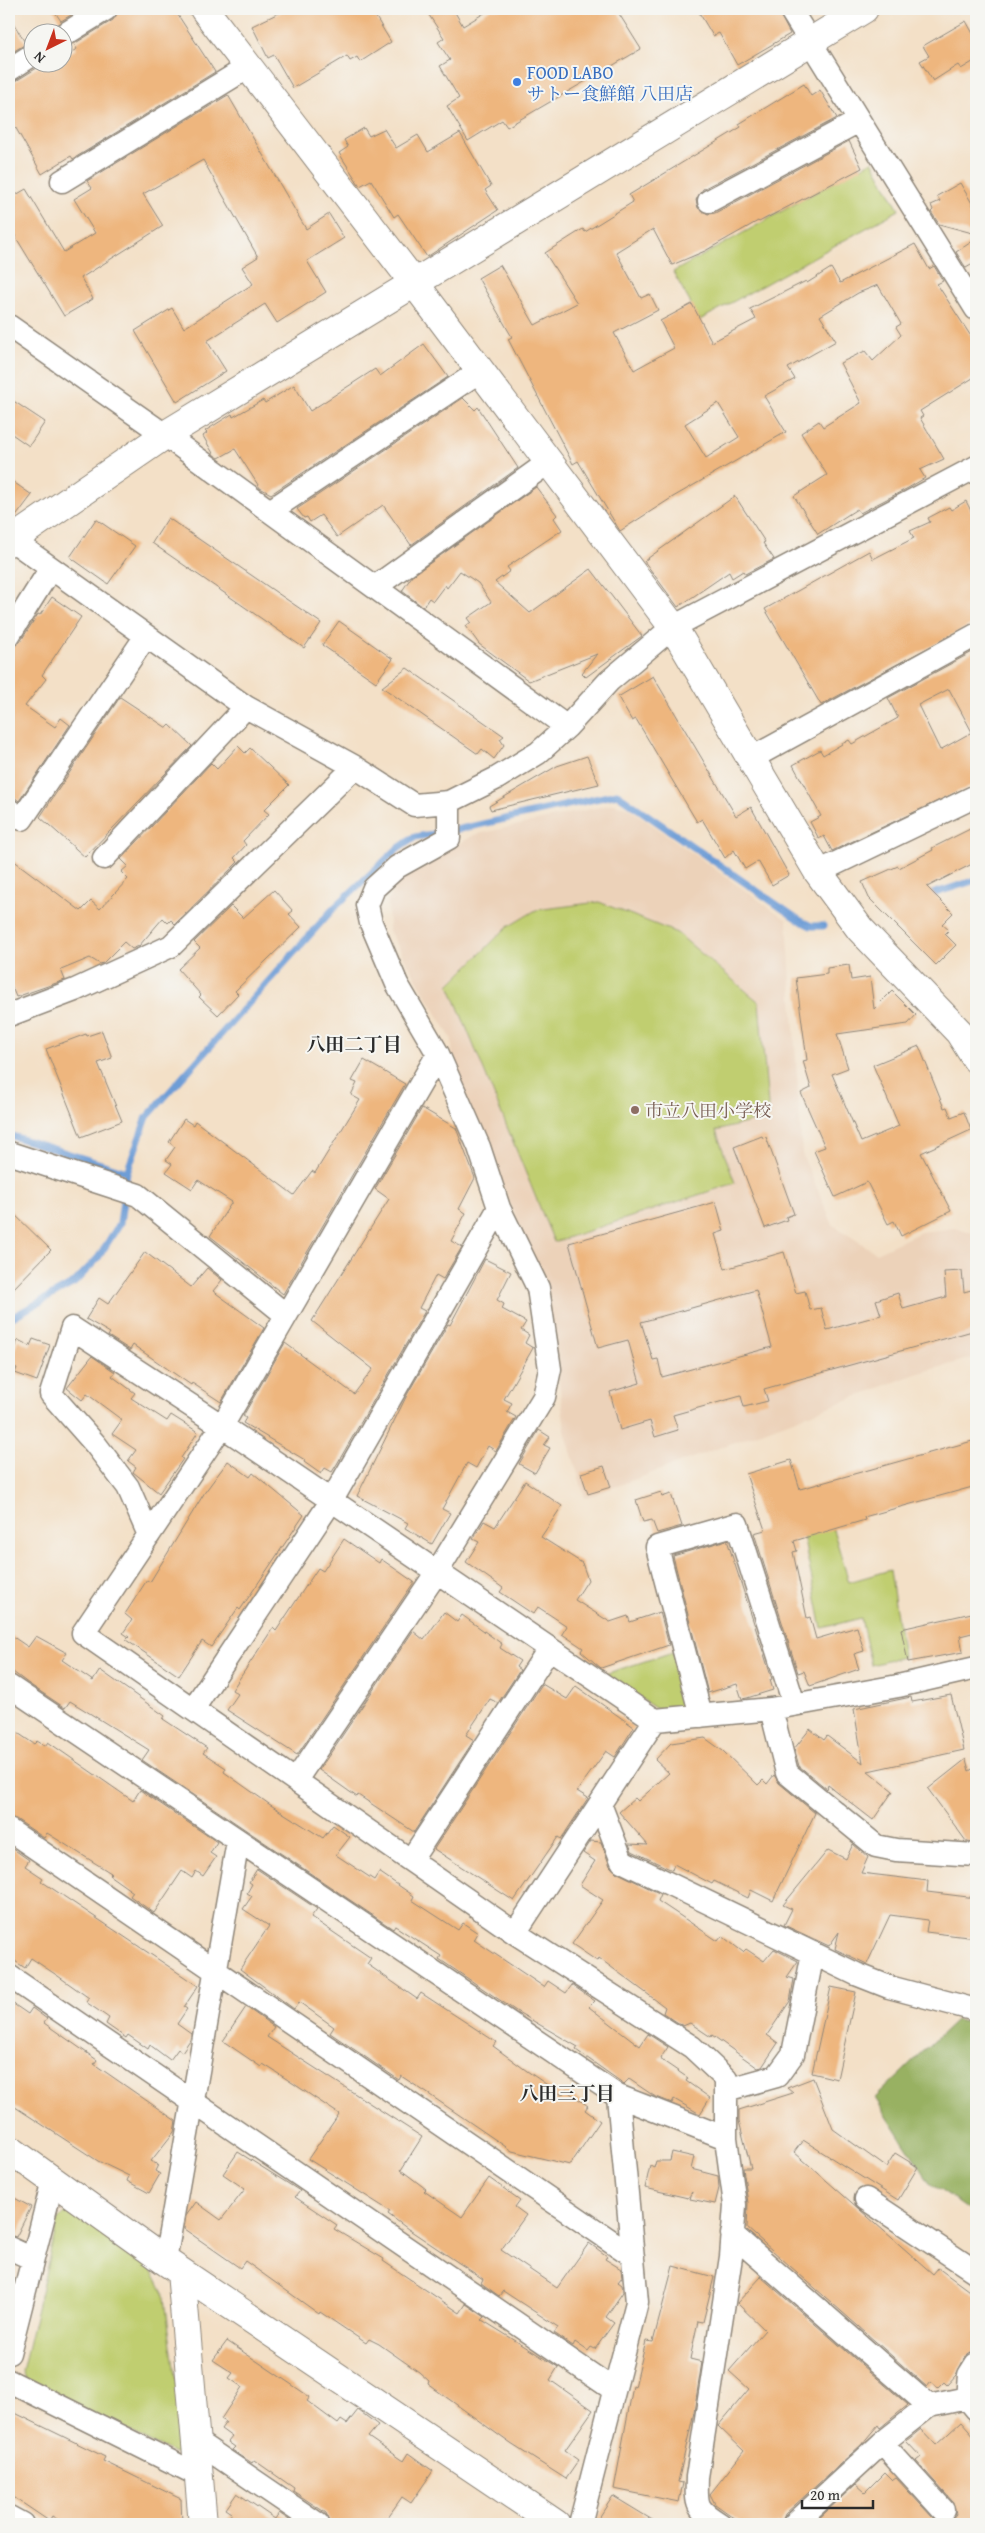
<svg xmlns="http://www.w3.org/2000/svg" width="985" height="2533" font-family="'Gentium Book Plus','Noto Serif JP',serif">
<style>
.built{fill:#ecd2b9}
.green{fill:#c0ce70;stroke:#767c4e}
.forest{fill:#98b162;stroke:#626e46}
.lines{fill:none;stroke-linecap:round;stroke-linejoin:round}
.stream{stroke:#6e9dd6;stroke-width:7}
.building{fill:#eeb67e;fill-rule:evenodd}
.minor-casing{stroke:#8f8679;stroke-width:25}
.tertiary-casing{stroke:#8f8679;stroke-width:30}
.minor{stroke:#fff;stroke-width:22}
.tertiary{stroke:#fff;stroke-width:28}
.shop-dot{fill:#3f7fe0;stroke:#f6f6f2;stroke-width:2}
.education-dot{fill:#8d6e63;stroke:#f6f6f2;stroke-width:2}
.labels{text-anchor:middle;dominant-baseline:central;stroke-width:4;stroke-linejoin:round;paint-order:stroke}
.shop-label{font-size:18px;fill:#366cbe;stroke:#f6f6f2;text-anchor:start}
.education-label{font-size:18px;fill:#785e54;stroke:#f6f6f2;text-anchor:start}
.neighbourhood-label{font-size:19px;font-weight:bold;fill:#2b2b2b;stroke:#f6f6f2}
</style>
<rect width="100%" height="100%" fill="#f6f6f2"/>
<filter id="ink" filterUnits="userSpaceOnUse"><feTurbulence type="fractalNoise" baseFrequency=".02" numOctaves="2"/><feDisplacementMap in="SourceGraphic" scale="10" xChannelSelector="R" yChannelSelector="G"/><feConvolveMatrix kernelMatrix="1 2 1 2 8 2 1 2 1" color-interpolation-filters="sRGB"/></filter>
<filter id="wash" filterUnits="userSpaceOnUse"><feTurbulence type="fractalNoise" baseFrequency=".0096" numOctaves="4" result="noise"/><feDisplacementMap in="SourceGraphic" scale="20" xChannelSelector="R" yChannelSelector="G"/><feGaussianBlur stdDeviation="1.12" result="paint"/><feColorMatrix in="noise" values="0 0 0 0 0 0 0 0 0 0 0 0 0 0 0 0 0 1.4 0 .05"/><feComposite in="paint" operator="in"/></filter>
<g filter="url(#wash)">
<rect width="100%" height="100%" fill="#f3e0c7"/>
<path class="built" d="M613,804L627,807L787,920L802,1154L833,1225L876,1253L921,1232L955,1228L976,1234V1357L916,1374L585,1498L565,1431L559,1381L542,1279L453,1066L452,1040L389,931L388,901L400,880L474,835Z"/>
<path class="green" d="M872,161L899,210L700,320L673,272Z
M599,902L677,933L759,1002L769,1117L716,1131L735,1183L554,1242L449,985L506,928L536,910Z
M832,1526L849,1582L890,1570L903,1657L871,1665L861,1618L822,1628L803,1536Z
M673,1652L690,1700L685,1708L662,1713L605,1674Z
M67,2211C85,2222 126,2242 140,2256C152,2268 159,2283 165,2299L184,2444L177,2455L26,2381L22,2371L58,2220Z"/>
<path class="forest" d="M956,2020L976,2024V2215L931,2184L875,2098Z"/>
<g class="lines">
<path class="stream" d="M451,831L617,794L799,920L811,926H823
M926,896L976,880
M9,1135L127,1172
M9,1319L74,1283L98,1258L120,1223L127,1172L147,1117L333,909L396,850L415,837L440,833"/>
</g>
<g id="blocks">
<path class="building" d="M53,9H81L61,21Z
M119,9H174L215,72L73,159L71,156L42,174L9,116V83L16,81L40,66L42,69L52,62H62V57L77,49L74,44L113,20Z
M287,9H371L391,42L360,62L357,57L350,61L347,56L293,88L274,55L268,58L252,26Z
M425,9H453L463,26L491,9H616L641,49L507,127L502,120L468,141L447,106L459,98L440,66L450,60L438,42L444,38Z
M697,9H777L790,34L737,65L719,33L713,36Z
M9,16L26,44L9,54Z
M966,21L976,39V60L961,69L958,65L933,81L920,61L929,56L923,46Z
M804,84L811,96L820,90L837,118L703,189L696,200L698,208L708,214L715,213L849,141L862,168L759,222L758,221L705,251L672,265L653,229L616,252L641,298L650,294L658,310L614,333L634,370L674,348L660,321L692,304L712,342L756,319L750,309L806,281L807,283L831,268L840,283L915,244L929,269L934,266L943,281L937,284L976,344V376L920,411L923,416L920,418L944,459L920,470L925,478L908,488L860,513L857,509L818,534L794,496L827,475L801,433L819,421L823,427L861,403L840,363L865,351L873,361L901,335L896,327L901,324L878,285L858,293L820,316L836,341L788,368L795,379L764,396L786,432L673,497L620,531L578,461L573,464L508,339L512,337L478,278L500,265L535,325L577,303L545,253L583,229L585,232L633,202L629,195L741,127L739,124ZM718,403L739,437L706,458L685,424Z
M228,95L306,229L329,214L344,238L307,261L326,292L277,323L265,304L207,341L226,371L177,402L135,331L172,308L184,328L253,284L242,267L258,257L203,160L143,194L163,226L81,278L93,299L64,316L9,226V199L26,189L64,252L95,233L74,199L92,188L87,181Z
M364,128L369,136L384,129L396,148L418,135L428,152L460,133L491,186L485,190L498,210L427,257L398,214L394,217L371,180L360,186L339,153L348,147L344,140Z
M960,183L976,210V234L939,224L931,212L933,210L931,205L940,201L937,196Z
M976,239V262L966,268L956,252Z
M424,344L448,377L271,494L260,488L235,449L219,458L214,455L203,436L207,433L205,431L232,414L233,417L263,400L265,403L294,385L310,411L375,369L380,376Z
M9,398L45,422L29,446L9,432Z
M463,398L475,410L478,407L518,468L411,545L383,505L337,537L321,515L310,522L307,517L304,518L297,509Z
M9,479L32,495L14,519L9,523Z
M536,487L557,515L554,518L562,530L507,567L510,571L495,582L530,613L591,569L642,636L586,677L582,673L597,654L529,681L479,644L466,626L471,622L468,618L491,602L478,583L460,571L447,588L445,585L433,601L429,598L423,607L402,591L412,576Z
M735,496L765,542L763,543L774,559L745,574L743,571L732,578L729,572L678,607L644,561Z
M966,501L976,521V622L821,705L765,609L869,551L873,559L914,538L910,531L930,522L928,518L949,507L951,510Z
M168,518L321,623L304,648L152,543Z
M96,519L135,546L108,584L70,557Z
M52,597L81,617L42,675L46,679L25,706L55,727L61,718L70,725L19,801L9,793V648L20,642L38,614L40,615Z
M339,621L393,659L376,682L322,645Z
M976,650V773L972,776L976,783L832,851L824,836L819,839L810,822L821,816L793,765L820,750L823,755L849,740L852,744L898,718L888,698ZM949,689L972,732L940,750L918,705Z
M407,668L504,736L500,739L504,745L494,759L482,749L478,754L382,687Z
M653,676L736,816L751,807L789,875L772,885L758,861L745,869L734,850L725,858L702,819L697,822L636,719L632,721L618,697Z
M120,697L167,728L170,725L192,746L85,857L40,817Z
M238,746L245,753L250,748L289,785L264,810L269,814L243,841L246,845L234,858L238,862L175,924L171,920L168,923L163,918L139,946L132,949L124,942L103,963L100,964L90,958L61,970L65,980L16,997L9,980V857L81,911L91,901L100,909L128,879L121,872L128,866L121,859L211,763L217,769Z
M587,756L599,784L491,810L489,806L557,766Z
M976,826V862L927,887L953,913L942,924L949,930L945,934L956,945L936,965L869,898L862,882L898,866L899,868L933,850L932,848Z
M274,890L293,911L289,914L301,927L235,991L238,994L218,1015L199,997L201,995L178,969L200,948L194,942L231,906L243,918Z
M849,965L851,980L870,977L874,1009L892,991L916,1015L908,1024L837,1034L848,1068L832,1074L861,1142L899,1126L873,1065L919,1046L944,1108L947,1107L951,1117L964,1112L971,1130L921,1153L951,1211L901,1236L894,1221L888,1224L867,1182L835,1197L814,1151L825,1147L801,1093L811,1088L803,1061L807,1060L796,978L827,974V968Z
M102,1031L112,1058L98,1063L122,1121L81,1137L46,1049L86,1034L87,1036Z
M364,1060L405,1084L283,1294L210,1236L232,1202L198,1180L192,1189L166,1172L172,1164L166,1160L175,1147L169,1142L184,1119L193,1125L195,1121L294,1195L312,1171L315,1173L360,1100L351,1095L357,1083L352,1081Z
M422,1108L456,1128L475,1178L459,1209L466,1213L451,1241L462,1247L443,1279L436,1275L419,1308L425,1311L337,1464L332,1472L325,1468L321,1474L304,1462L305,1460L243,1423L246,1418L243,1416L285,1343L354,1394L373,1369L312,1321L389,1199L375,1189Z
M762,1136L763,1138L766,1137L794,1214L786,1217L787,1220L765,1228L734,1147Z
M716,1202L724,1231L715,1234L725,1269L784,1252L796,1293L805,1291L810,1310L821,1308L827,1330L881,1315L876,1300L898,1293L903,1309L946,1297L944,1272L962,1271L964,1292L971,1290L976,1307V1330L764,1389L768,1401L744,1407L741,1396L673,1415L678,1430L655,1437L650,1421L620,1430L610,1392L640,1383L628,1340L598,1348L569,1243ZM756,1290L772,1347L662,1377L658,1359L653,1360L641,1322Z
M9,1209L51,1250L9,1293Z
M145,1252L191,1287L207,1268L222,1280L213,1291L264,1328L221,1402L192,1383L191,1385L133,1345L130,1350L108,1336L110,1333L86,1319L99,1298L108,1304Z
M485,1259L511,1272L497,1300L504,1304L502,1309L526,1322L521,1330L529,1335L525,1343L533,1348L504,1399L512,1403L507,1412L516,1417L496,1451L488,1446L476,1468L467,1463L442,1509L450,1513L432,1544L405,1528L408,1523L357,1496L408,1393L448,1324L450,1325Z
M33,1339L50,1345L37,1381L15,1373L17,1368L9,1366L18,1340L30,1346Z
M92,1356L115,1372L112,1376L135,1393L131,1398L167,1421L171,1415L198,1432L181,1458L183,1459L159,1493L133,1472L136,1467L128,1461L136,1450L112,1434L122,1420L87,1394L82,1400L67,1388Z
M539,1430L550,1437L544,1445L550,1448L535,1473L519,1464Z
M976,1440V1486L864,1517L865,1520L794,1541L797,1551L793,1552L807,1618L810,1617L816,1639L857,1627L864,1651L854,1654L859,1669L810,1686L804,1671L798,1673L754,1533L765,1530L746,1474L791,1460L800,1489Z
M228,1461L250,1477L253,1473L304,1515L240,1610L238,1608L211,1647L202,1641L179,1676L126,1640L129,1637L123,1633L132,1620L125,1614L147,1580L150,1582L205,1492Z
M604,1466L611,1487L588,1494L581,1473Z
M525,1481L562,1506L541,1537L582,1563L588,1580L575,1600L610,1622L628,1616L630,1622L660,1612L669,1645L601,1668L581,1651L583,1648L562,1634L567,1626L538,1607L533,1614L500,1592L503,1588L466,1562L479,1542L473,1539L484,1521L495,1527Z
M661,1492L662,1497L671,1494L682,1526L657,1533L652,1520L643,1522L636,1500Z
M344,1539L379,1563L381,1559L414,1582L297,1755L227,1710L238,1694L232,1690L273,1628L276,1631L318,1568L323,1571Z
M727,1540L772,1679L770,1680L773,1690L747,1698L742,1699L737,1684L708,1693L673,1556Z
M444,1612L457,1622L462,1615L502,1644L500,1648L520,1661L516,1667L520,1670L498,1703L490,1699L466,1735L474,1740L414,1832L358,1795L357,1797L319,1770L413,1631L424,1640Z
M976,1612V1632L960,1636L963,1652L908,1662L901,1629Z
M9,1634L28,1647L36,1636L67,1653L62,1660L93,1681L100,1670L165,1716L163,1719L207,1748L203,1753L226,1768L224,1772L269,1804L323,1838L333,1825L350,1837L336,1855L374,1880L379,1872L414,1896L412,1900L458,1930L463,1923L478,1933L474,1940L544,1987L548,1981L566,1993L572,1985L595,2001L589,2007L640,2046L648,2034L668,2047L660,2059L688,2078L686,2081L710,2098L700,2114L674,2099L672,2103L654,2096L629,2079L624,2084L576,2050L578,2047L516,2011L439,1959L441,1956L395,1926L393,1929L142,1760L149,1750L70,1701L65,1708L29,1684L9,1669Z
M542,1684L567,1699L576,1686L634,1727L615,1757L606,1751L577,1791L588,1798L561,1839L558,1837L514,1901L434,1849Z
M951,1695L964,1750L868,1771L893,1791L873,1820L828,1785L827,1789L799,1766L794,1749L810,1729L824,1740L827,1736L863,1763L854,1709L911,1697L912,1702Z
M9,1727L34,1744L37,1741L45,1746L48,1742L133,1801L140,1790L217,1842L210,1853L216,1857L203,1876L196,1871L192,1878L182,1871L154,1913L130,1896L133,1892L109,1875L111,1873L47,1833L44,1838L16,1819L9,1817Z
M705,1738L723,1751L758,1785L763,1780L767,1784L774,1775L779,1783L815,1813L773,1901L751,1890L748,1898L714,1881L712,1884L674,1864L672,1870L632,1851L629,1844L648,1845L619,1812L635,1798L638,1801L669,1773L655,1760L671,1743Z
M966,1759L969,1771L976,1767V1842L966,1841L928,1789Z
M591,1841L601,1842L610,1866L616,1872L661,1894L658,1901L718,1941L722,1936L743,1952L746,1949L764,1961L774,1949L798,1961L787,1977L794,1979L790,2001L767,2035L778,2043L762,2067L758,2068L712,2035L711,2037L690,2023L683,2026L663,2013L665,2007L599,1958L597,1961L572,1944L603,1900L580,1885L595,1861L583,1853Z
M853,1844L868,1857L861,1873L928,1881L927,1892L976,1898V1938L926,1932L928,1920L890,1915L867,1964L835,1949L839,1932L829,1946L784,1925L792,1909L783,1905L828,1850L846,1859Z
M9,1846L29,1860L25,1866L43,1878L41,1881L198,1986L184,2007L187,2009L177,2024L191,2034L190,2040L182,2052L178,2049L170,2060L150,2045L148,2049L128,2035L126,2038L106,2024L109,2018L86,2002L89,1998L58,1976L31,1958L25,1968L9,1957Z
M257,1869L317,1909L311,1917L371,1958L367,1964L417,1999L421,1993L496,2042L493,2046L527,2071L562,2095L566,2090L588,2106L585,2110L600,2121L570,2165L512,2151L427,2093L401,2076L399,2080L330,2033L334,2027L299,2002L294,2009L240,1969L269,1926L243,1909L252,1896L247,1893L252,1884L249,1882Z
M831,1987L856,1992L837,2079L812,2073Z
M9,2001L28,2014L32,2008L47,2019L44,2023L97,2060L94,2064L176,2121L174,2132L151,2161L158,2165L155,2171L160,2174L149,2193L127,2181L129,2176L98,2161L9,2103Z
M246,2007L274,2027L267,2037L422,2137L401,2170L426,2189L424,2191L462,2217L489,2178L520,2200L515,2207L526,2215L501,2250L557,2288L589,2243L607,2256L605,2259L621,2269L622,2277L618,2282L622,2285L623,2292L606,2317L614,2323L595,2349L591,2347L588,2351L575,2342L573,2346L554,2333L558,2327L503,2291L499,2296L481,2283L483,2279L408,2229L388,2214L390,2211L308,2159L339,2114L285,2078L263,2064L261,2067L223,2041Z
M813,2078L833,2129L886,2167L895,2153L918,2167L898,2200L803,2140L794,2152L933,2274L938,2268L976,2296V2351L965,2357L956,2375L947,2385L944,2382L938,2388L931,2382L927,2387L747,2228L748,2203L743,2168H751L739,2121V2110L793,2093L787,2088Z
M238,2152L300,2191L295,2197L337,2225L334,2229L384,2259L383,2261L460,2313L466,2304L485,2317L482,2320L558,2367L550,2380L593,2410L565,2450L579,2460L566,2479L511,2444L428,2384L429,2381L419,2372L379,2344L369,2339L366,2343L320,2312L319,2314L245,2261L240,2268L184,2229L186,2216L196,2202L221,2220L245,2189L223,2174Z
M672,2152L694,2157L691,2169L718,2176L719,2188L715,2204L690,2199L692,2192L688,2198L645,2188L650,2166L654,2168L656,2161H670Z
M9,2195L31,2207L16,2237L9,2235Z
M673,2266L714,2277L703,2322L698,2321L690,2359L702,2362L694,2412L678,2482L683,2483L679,2502L614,2489L633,2386L635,2387L646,2341L653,2342Z
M761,2277L908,2405L880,2428L878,2425L861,2445L785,2514L781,2524H743L715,2504L710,2494L744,2451L718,2426L749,2389L729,2371L765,2330L737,2303Z
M227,2341L310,2397L307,2401L338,2424L341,2420L347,2424L358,2410L378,2425L368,2437L403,2461L408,2453L433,2471L411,2503L402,2497L383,2524H331L326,2513L293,2491L294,2488L254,2460L252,2463L232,2450L235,2447L228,2442L232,2437L221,2429L226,2422L221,2419L242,2387L229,2378L233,2373L213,2360Z
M9,2410L105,2457L103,2461L181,2499L182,2524H65L52,2516L49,2521L9,2494Z
M961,2422L976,2439V2524H813L856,2484L865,2492L885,2472L893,2480L896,2478L934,2519L945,2523L951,2520L956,2514L953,2502L916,2461L921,2457L906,2441L921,2429L936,2445Z
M237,2493L275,2519L279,2513L295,2524H224L232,2513L226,2509Z
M613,2496L659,2524H595Z"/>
</g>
</g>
<g filter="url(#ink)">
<use href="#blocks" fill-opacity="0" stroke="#8f8679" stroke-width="1"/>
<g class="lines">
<defs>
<path id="minor" d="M790,9L976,309
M62,36L106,9
M9,70L32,55
M62,181L250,66
M709,201L859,121
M9,326L165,435L567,727
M270,511L480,371
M9,538L246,707L355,767L414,805L449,802L497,778L538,753L567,727L609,681L673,627L976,467
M375,587L549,462
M9,635L51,568
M750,759L976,635
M9,810L22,819L146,636
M104,858L246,707
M818,872L976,796
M9,1015L75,990L171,946L355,767
M438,1054L222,1426L83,1633L515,1933L692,2047L726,2079V2138L735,2205L731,2257L697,2477C696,2506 696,2509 720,2524
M9,1153L138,1195L286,1315
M149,1535L128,1487L96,1445L51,1394L72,1328L222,1426L655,1720L771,1709L898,1686L976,1668
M9,1686L618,2096L726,2138
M193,1709L332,1500L499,1208
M771,1709L787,1773L876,1846L896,1850L976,1855
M701,1716L657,1547L737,1524L794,1704
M296,1780L437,1572L544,1397L550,1369L538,1288L499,1208L479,1147L438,1054L397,984L371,923L367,905L374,888L397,867L449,838V802
M600,1804L622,1861L856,1974L889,1987L976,2010
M9,1830L633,2256
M411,1860L549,1649
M515,1933L655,1720
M9,1976L614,2390
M726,2090L777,2076L793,2054L813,1953
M866,2199L976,2272
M732,2234L929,2406
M9,2248L33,2259
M165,2261L238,1841
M9,2353L53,2180
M9,2381L198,2475
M976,2409L967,2398L969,2375L976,2364
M196,2441L318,2524
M882,2443L943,2510
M9,2517L22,2524
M580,2524L637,2302L618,2096
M794,2524L882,2443L929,2406L967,2398"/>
<path id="tertiary" d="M204,9L415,284L673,627L818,872L860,929L959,1032L976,1059
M9,542L165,435L864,9
M9,2149L165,2261L556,2524
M181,2272L203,2524"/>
</defs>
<use href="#minor" class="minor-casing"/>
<use href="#tertiary" class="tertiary-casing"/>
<use href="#minor" class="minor"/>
<use href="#tertiary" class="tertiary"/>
</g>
</g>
<circle class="shop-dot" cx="517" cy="82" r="5"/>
<circle class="education-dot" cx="635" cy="1110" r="5"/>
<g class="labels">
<g class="shop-label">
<text x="527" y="72">FOOD LABO<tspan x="527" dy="21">サトー食鮮館 八田店</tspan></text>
</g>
<g class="education-label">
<text x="645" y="1110">市立八田小学校</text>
</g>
<g class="neighbourhood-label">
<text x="354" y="1044">八田二丁目</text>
<text x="567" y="2093">八田三丁目</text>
</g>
</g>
<rect width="985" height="2533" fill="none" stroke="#f6f6f2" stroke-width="30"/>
<g transform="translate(48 48) rotate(222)"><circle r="24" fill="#f6f6f2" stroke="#a5a5a2"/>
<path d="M0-4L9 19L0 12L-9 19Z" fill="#c8321e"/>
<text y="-8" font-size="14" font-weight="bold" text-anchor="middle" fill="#2b2b2b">N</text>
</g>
<path d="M802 2500v8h71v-8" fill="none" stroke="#2b2b2b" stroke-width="2.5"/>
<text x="810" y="2500" font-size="15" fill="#2b2b2b" stroke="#f6f6f2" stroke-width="4" paint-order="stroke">20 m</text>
</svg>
